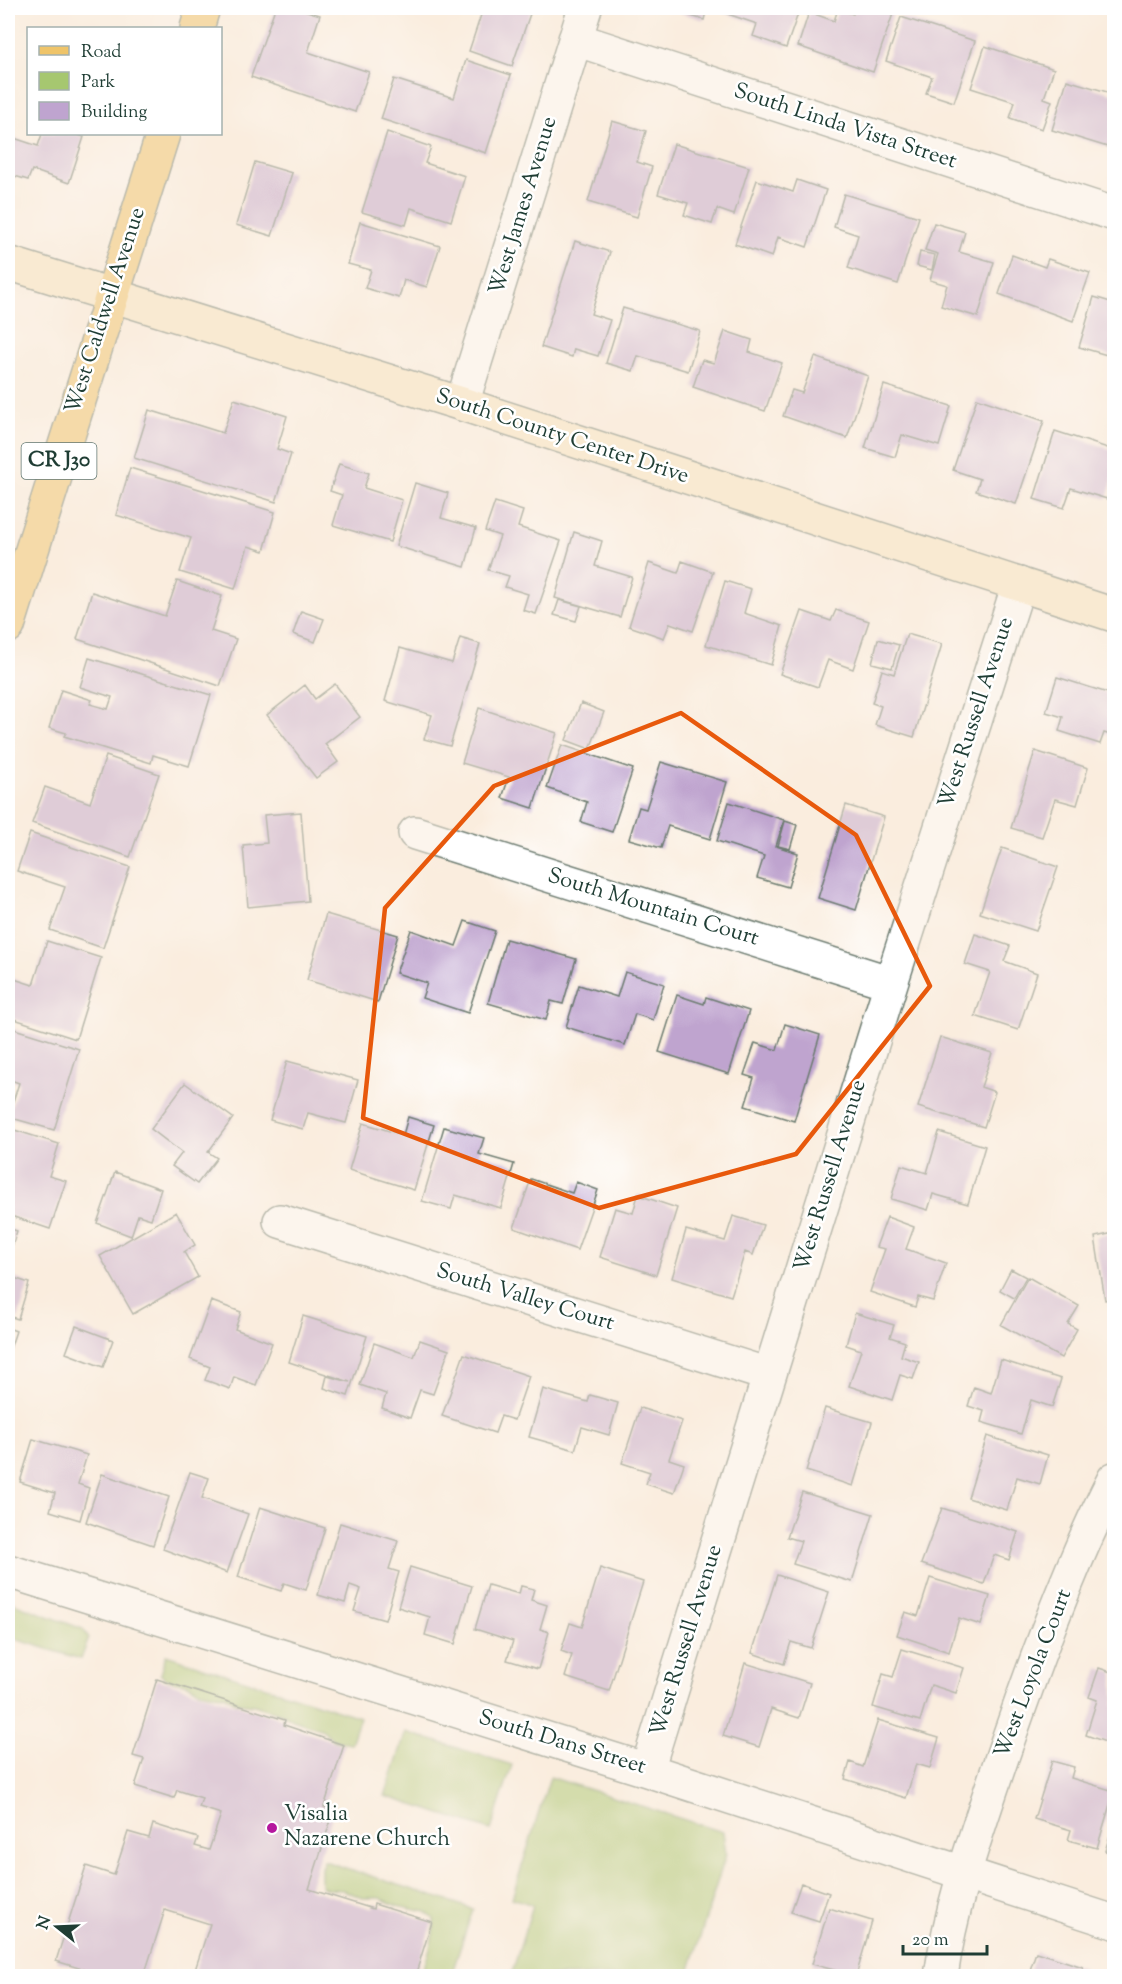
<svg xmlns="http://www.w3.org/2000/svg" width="1122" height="1984" font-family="'Sorts Mill Goudy',serif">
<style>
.green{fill:#a6c770;stroke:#628252;stroke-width:1.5}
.building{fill:#bfa4cf}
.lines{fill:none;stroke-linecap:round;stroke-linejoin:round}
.street-casing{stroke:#6c7b70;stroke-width:36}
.secondary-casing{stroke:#6c7b70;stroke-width:36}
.primary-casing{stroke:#6c7b70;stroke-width:36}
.street{stroke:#fff;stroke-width:33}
.secondary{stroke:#f9e7c3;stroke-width:33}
.primary{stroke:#efc469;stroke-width:33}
.marked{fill:none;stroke:#e8590c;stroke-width:4.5;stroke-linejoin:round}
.poi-dot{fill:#b5179e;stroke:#fff;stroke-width:2}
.labels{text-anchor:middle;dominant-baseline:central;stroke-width:5;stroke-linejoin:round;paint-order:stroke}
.shield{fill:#fff;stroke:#627771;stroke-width:1.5}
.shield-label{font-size:21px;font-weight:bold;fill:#1f3d34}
.street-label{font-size:22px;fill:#1f3d34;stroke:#fff}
.poi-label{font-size:22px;fill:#1f3d34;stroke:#fff;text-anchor:start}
</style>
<rect width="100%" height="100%" fill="#fff"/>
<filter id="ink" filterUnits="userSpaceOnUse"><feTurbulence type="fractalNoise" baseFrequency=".0167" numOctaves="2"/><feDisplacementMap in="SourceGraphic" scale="12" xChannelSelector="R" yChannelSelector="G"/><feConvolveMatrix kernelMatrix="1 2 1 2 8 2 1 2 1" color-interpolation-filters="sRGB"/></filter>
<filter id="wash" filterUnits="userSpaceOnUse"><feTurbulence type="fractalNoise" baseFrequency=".008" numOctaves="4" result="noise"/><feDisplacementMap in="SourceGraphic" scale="24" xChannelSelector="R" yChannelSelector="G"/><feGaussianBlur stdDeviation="1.35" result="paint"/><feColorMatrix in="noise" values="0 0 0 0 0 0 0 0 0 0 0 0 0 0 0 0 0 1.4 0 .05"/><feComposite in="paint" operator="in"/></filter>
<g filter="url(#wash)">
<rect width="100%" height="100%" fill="#faedde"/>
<path class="green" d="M8,1601L83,1629L89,1638L81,1659L8,1637Z
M166,1655L360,1717L351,1744L333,1740L323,1730L293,1720L285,1715L254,1705L237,1703L226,1696L200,1691L188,1684L168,1680L160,1674Z
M406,1732L512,1765L491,1830L385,1796Z
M550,1777L723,1832L726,1854L688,1976H511L533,1905L512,1898Z
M324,1861L473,1909L451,1976H418C426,1970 435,1931 434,1919L426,1912L397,1906L380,1898H363L343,1890L327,1889L321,1886V1868Z"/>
<g id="blocks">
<path class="building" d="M275,8H297L320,15L308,52L369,72L355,112L251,77Z
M462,8H532L512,66L469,51L481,15Z
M665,8H707L704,20Z
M717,8H800L786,48L753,36L757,24L716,10Z
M855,8H895L873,72L798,46L809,12L834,21L838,9L853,14Z
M901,17L975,41L954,102L926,93L932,77L886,61Z
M985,46L1054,69L1044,98L1052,101L1042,129L1010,118L1015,102L971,88Z
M466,60L511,75L486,153L381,119L394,79L454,98Z
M1067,80L1114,94V149L1052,130Z
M612,121L646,131L637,162L652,167L637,217L588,202Z
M387,132L431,147L425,163L465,176L451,221L411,208L406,225L362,212Z
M42,134H78V135L84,137L69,183L32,170L28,180L8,174V136L38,146Z
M674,144L749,167L734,215L717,209L712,224L684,215L688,203L658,194Z
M255,162L292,173L272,236L236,225Z
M757,180L793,192L797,180L826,190L807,247L778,237L772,257L735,244Z
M844,194L919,217L898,284L848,268L858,235L834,227Z
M360,222L440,246L427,287L404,280L399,298L365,288L371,270L348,264Z
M934,223L965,232L959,252L994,262L978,317L941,306L947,285L930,280L938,254L925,250Z
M575,241L610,252L591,314L610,320L598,356L574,349L572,357L541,347Z
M920,252L935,255L932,270L917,266Z
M1012,255L1045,267L1048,259L1090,273L1073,321L999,294Z
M1094,297L1114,303V357L1079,347Z
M623,308L700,331L688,371L638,356L633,371L606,363Z
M725,331L752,340L749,352L782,363L765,411L693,387L702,360L714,363Z
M815,357L868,376L847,438L783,416L792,390L802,393Z
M884,385L951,406L939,446L902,435L895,457L865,448Z
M977,398L1044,421L1016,504L976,491L980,479L953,470Z
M234,399L287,416L277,449L291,454L276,502L134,458L149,410L223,433Z
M1055,431L1114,450V475L1107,499L1071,488L1064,508L1034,499Z
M339,464L369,473L364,488L402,500L390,542L333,525L342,495L330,491Z
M130,468L275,512L264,551L248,546L235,589L180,572L191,538L116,515Z
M415,483L448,493L441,518L476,528L465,567L396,546Z
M495,502L523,511L518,527L561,541L536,614L523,610L528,594L505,587L509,576L488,570L500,536L485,531Z
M574,532L602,541L595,566L632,577L620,617L555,598Z
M682,561L713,572L693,631L670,623L664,638L629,626L649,563L678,573Z
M177,581L222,596L211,631L236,639L220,686L77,639L92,592L165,616Z
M725,581L751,589L744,613L782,626L771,665L706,645Z
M559,600L581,606L576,621L554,615Z
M836,610L869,621L853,669L828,660L818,687L780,674L802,611L831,621Z
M301,611L324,619L315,642L293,634Z
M907,634L942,644L914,737L875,725L881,706L872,703L882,670L894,674Z
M460,638L480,644L450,746L424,739L432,715L385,701L400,648L452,663Z
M878,639L899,645L892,668L872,663Z
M89,658L211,695L189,766L153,755L151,763L64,736L66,733L49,728L61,690L92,700L90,704L108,709L112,697L80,687Z
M1057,677L1114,695V736L1104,733L1100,744L1059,731L1063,717L1046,712Z
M335,684L360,717L325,744L338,762L316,778L267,715L305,685L315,699Z
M581,703L604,712L590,749L566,740Z
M479,708L557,733L533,808L502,798L509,777L462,763Z
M562,745L633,769L612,832L581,822L587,802L547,788Z
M1035,751L1088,768L1077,805L1055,799L1042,837L1011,828Z
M106,756L159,774L130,857L32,823L45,787L90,803Z
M661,762L727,782L710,839L668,826L661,848L629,839L639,807L646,809Z
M729,802L784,820L776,846L798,853L788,887L757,878L764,856L717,841Z
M846,805L884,817L856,910L818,898Z
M301,812L308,901L248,907L243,845L267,843L264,815Z
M785,821L797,825L790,849L778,846Z
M30,833L130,867L103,948L50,930L65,887L17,871Z
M1002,848L1058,867L1036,931L980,913Z
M326,914L398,935L378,1002L307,980Z
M465,921L495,931L468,1013L422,998L427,983L396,973L411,930L456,946Z
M975,934L1010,946L1004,961L1037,973L1018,1030L975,1016L990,972L965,964Z
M506,939L576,959L563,1004L551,1001L546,1020L488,1003Z
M47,941L101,958L76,1039L8,1017V977L33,985Z
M625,972L664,984L653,1020L635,1014L625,1045L566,1027L579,985L617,997Z
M677,995L704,1004L706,997L749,1011L729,1074L659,1052Z
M785,1024L820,1035L794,1121L745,1106L754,1078L744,1075L755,1043L777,1050Z
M8,1027L79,1049L54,1130L8,1117L19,1083L8,1079Z
M940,1037L992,1053L981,1087L995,1092L984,1127L918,1107Z
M287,1061L358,1080L346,1123L308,1113L303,1129L270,1120Z
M185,1083L233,1118L208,1152L217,1158L197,1184L172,1166L182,1153L151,1129Z
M408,1117L434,1125L414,1190L349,1170L363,1123L403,1135Z
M444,1127L484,1138L479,1154L514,1164L501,1208L455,1195L451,1209L422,1201Z
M8,1128L59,1144L49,1176L66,1181L50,1229L8,1215Z
M939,1132L985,1146L968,1204L933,1194L928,1210L891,1199L901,1165L927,1173Z
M115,1172L161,1189L151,1219L138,1215L131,1236L97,1223Z
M531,1179L572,1193L576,1182L598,1190L577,1250L514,1228Z
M638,1195L677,1208L656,1275L600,1257L615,1208L633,1213Z
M176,1212L195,1245L184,1252L198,1277L133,1314L100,1256Z
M733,1216L763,1225L753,1255L745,1252L731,1296L672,1278L686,1230L725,1241Z
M887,1217L914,1227L906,1249L946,1263L933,1301L918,1297L915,1307L870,1292L885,1249L876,1247Z
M8,1228L17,1231L8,1259Z
M1114,1233V1299L1105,1300L1095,1237Z
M1011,1269L1026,1277L1014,1298L1000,1290Z
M8,1276L29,1283L18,1319L8,1316Z
M1028,1277L1079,1306L1068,1324L1077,1329L1061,1358L1001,1325Z
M211,1301L241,1312L235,1329L272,1343L256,1385L234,1377L230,1389L205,1380L210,1367L190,1359Z
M855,1313L894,1325L890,1337L905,1342L901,1356L919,1362L913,1379L900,1375L892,1400L849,1386L861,1350L846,1345Z
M303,1316L367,1336L348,1396L324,1388L327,1376L350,1382L289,1362Z
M76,1326L113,1340L103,1367L66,1353Z
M8,1328L16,1331L8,1355Z
M420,1340L449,1350L433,1394L420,1390L410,1418L382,1408L386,1394L360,1385L374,1343L414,1357Z
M464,1354L529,1376L514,1420L501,1416L495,1433L442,1416Z
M1001,1360L1061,1379L1052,1407L1031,1400L1021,1434L981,1422L984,1411L968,1406L974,1387L991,1393Z
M543,1389L588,1402L590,1395L618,1403L609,1435L582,1427L575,1450L529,1437Z
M640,1408L682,1421L669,1459L684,1464L674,1493L646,1484L650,1472L622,1463Z
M825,1408L872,1422L853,1486L806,1471Z
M987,1436L1048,1455L1040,1484L1017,1477L1007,1510L968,1498Z
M33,1439L87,1455L78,1484L89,1488L80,1520L50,1511L55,1493L20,1482Z
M190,1472L209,1478L202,1498L248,1514L227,1573L163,1549Z
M102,1474L169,1497L153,1545L86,1522Z
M802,1492L873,1514L852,1582L793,1564L801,1541L787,1537Z
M260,1507L325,1528L306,1590L284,1583L281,1591L238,1577Z
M942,1508L1018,1532L1009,1560L994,1555L984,1584L921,1564Z
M340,1523L398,1541L389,1569L399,1572L385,1620L354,1611L361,1589L350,1585L345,1603L318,1595Z
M410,1567L472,1586L455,1644L425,1635L430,1617L398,1607Z
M600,1568L643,1582L609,1691L565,1677L572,1655L561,1651L570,1623L582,1627Z
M777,1575L829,1592L811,1648L791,1642L784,1664L752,1653Z
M930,1578L990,1596L981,1625L959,1618L949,1652L897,1635L905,1612L918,1616Z
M488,1585L519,1594L521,1586L534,1589L531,1600L547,1605L540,1629L549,1632L538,1669L507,1660L513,1641L475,1629Z
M902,1649L964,1668L956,1693L931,1685L920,1721L873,1707L883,1674L893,1677Z
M745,1663L810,1683L799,1718L771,1709L759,1747L723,1736Z
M1099,1668L1114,1673V1745L1086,1735L1097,1700L1089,1697Z
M157,1679L285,1720L284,1725L344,1745L324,1807L334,1810L309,1889L373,1909L374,1904L432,1922L415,1976H193L210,1924L165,1910L144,1976H105L56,1961L86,1866L114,1875L128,1832L149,1838L153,1824L198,1838L195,1846L209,1850L221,1814L199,1807L202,1798L177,1790L174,1798L135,1786L144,1759L133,1756Z
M878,1720L939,1738L930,1768L916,1764L906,1798L845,1779L850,1762L863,1767Z
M1052,1761L1074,1767L1071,1778L1114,1791L1097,1848L1068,1840L1071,1830L1034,1819Z
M1114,1822V1854L1105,1851Z
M801,1883L829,1893L819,1921L791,1912Z
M829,1908L872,1921L856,1976L812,1964Z
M1036,1952L1083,1967L1080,1976H1028Z
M787,1971L803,1976H785Z"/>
</g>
</g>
<g filter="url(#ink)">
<use href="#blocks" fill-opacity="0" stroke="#6c7b70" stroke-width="1.5"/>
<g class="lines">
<defs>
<path id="street" d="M575,39L1114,214
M462,404L585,8
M415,833L891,983
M280,1221L769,1375
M8,1571L647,1770L1114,1922
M647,1770L891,983L1019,584
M941,1976C951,1904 976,1835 999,1766C1032,1670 1068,1569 1114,1479"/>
<path id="secondary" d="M8,263L462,404L1114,615"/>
<path id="primary" d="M197,28L203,8
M8,626L163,134"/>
</defs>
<use href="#street" class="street-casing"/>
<use href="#secondary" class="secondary-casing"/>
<use href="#primary" class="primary-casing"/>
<use href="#street" class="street"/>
<use href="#secondary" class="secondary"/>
<use href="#primary" class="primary"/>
</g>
</g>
<path d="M0 0H1122V1984H0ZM681,713L856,835L930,986L796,1154L599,1208L363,1118L385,908L494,786Z" fill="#faedde" fill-opacity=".55" fill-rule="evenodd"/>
<path class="marked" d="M681,713L856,835L930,986L796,1154L599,1208L363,1118L385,908L494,786Z"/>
<circle class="poi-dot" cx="272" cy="1828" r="6"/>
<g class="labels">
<rect class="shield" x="21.5" y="443" width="75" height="36" rx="4.5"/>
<g class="shield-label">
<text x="59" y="461">CR J30</text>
</g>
<g class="street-label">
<text transform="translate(845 127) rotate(18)">South Linda Vista Street</text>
<text transform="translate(524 206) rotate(-73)">West James Avenue</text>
<text transform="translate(106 311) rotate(-72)">West Caldwell Avenue</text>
<text transform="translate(562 437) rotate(18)">South County Center Drive</text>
<text transform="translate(977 713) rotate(-72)">West Russell Avenue</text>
<text transform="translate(653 908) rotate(17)">South Mountain Court</text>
<text transform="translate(831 1176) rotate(-73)">West Russell Avenue</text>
<text transform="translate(525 1298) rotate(17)">South Valley Court</text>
<text transform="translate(687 1641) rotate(-73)">West Russell Avenue</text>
<text transform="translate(1034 1674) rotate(-69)">West Loyola Court</text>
<text transform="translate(562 1743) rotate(17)">South Dans Street</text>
</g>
<g class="poi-label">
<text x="284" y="1815">Visalia<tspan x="284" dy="25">Nazarene Church</tspan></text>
</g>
</g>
<rect width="1122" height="1984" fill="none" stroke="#fff" stroke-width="30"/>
<rect x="27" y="27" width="195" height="108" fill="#ffffff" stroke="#a5b1ae" stroke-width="1.5"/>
<rect x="39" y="46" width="30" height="9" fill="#efc469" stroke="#a5b1ae" stroke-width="1.5"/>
<text x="81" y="57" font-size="18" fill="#1f3d34">Road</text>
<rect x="39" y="72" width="30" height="18" fill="#a6c770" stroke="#a5b1ae" stroke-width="1.5"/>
<text x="81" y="87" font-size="18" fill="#1f3d34">Park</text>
<rect x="39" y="102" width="30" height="18" fill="#bfa4cf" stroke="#a5b1ae" stroke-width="1.5"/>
<text x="81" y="117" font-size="18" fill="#1f3d34">Building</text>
<g transform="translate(57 1927) rotate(288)" stroke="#ffffff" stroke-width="4.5" paint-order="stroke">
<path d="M0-4.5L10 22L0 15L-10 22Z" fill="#1f3d34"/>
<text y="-9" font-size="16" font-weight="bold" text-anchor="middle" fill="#1f3d34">N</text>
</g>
<path d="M903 1945v9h84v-9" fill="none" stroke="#1f3d34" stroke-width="3"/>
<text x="912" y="1945" font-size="18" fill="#1f3d34" stroke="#ffffff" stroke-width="4.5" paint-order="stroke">20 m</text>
</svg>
